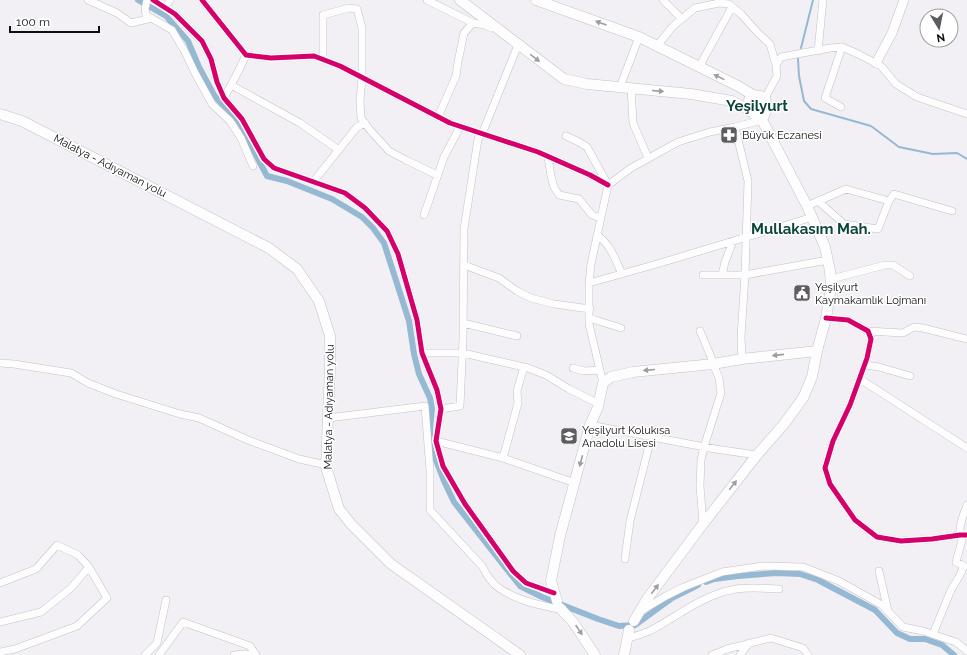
<svg xmlns="http://www.w3.org/2000/svg" width="967" height="655" font-family="Raleway,sans-serif">
<style>
.lines{fill:none;stroke-linecap:round;stroke-linejoin:round}
.stream{stroke:#96b9d3;stroke-width:2}
.canal{stroke:#96b9d3;stroke-width:6}
.minor-casing{stroke:#c3c1c5;stroke-width:8}
.tertiary-casing{stroke:#c3c1c5;stroke-width:10}
.secondary-casing{stroke:#c3c1c5;stroke-width:11}
.minor{stroke:#fdfdfe;stroke-width:7}
.tertiary{stroke:#fdfdfe;stroke-width:9}
.secondary{stroke:#fdfdfe;stroke-width:10}
.cycleway-casing{stroke:#fff;stroke-width:8}
.cycleway{stroke:#d6006c;stroke-width:5}
.oneway{fill:#9e9d9f}
.labels{text-anchor:middle;dominant-baseline:central;stroke-width:3;stroke-linejoin:round;paint-order:stroke}
.poi-label{font-size:11px;fill:#0f0d10;stroke:#fff;text-anchor:start}
.street-label{font-size:11px;fill:#0f0d10;stroke:#fff}
.district-label{font-size:15px;font-weight:bold;fill:#0e463b;stroke:#fff}
</style>
<rect width="100%" height="100%" fill="#f2f0f5"/>
<g class="lines">
<path class="stream" d="M801,48L813,0
M798,59L799,76L804,101L811,109L871,126L899,147L933,154L957,153L967,159"/>
<path class="canal" d="M138,0L166,16L188,41L199,67L214,95L226,109L247,138L267,176L287,181L332,199L362,217L373,228L384,243L409,321L414,354L419,374L430,398L432,409L430,429L434,455L444,481L454,502L520,586L542,597L598,619L619,626L635,625L672,598L698,585
M706,582L714,579L738,576L776,573L800,574L818,580L875,610L897,633L910,639H925L942,645L954,655"/>
<defs>
<path id="minor" d="M88,0L117,13L131,23L152,18
M147,0L145,9L146,15L172,30L185,52L195,73L212,104L230,121L241,138L253,166
M153,0L175,14L202,41L211,59L217,82L224,98L242,119L264,159L274,168L345,193L365,208L387,231L398,254L417,320L422,353L437,390L441,409L436,441L443,466L465,504L513,571L526,583L554,593
M202,0L246,55L271,58L314,56L340,66L450,123L538,152L590,175L608,185
M427,0L473,23
M663,0L682,19
M165,8L170,0
M657,46L673,26L695,8L719,3L729,4L741,14L758,33L770,44L776,65
M818,51L823,0
M323,59V15L349,8L357,9L362,28V77L360,101L361,118L370,130L389,151L406,160L437,175
M699,67L732,7
M231,85L300,123L339,150
M620,87L639,37
M631,88L633,123L648,158
M224,98L239,70L246,55
M765,98L777,76L776,65L781,57L830,48L842,47L858,54L881,66L896,84L917,97L967,114
M841,107L825,98L842,47
M438,117L456,76L458,62L464,33L473,23L485,25L491,28
M735,127L748,181L745,275L741,337L742,359
M566,136L579,142L587,147L608,185
M548,157L551,176L554,187L559,195L579,199L592,215L600,218
M313,182L357,127L365,123
M818,201L844,224L878,229L889,201L894,194L952,211
M807,206L846,189L889,201
M424,215L444,157L460,127
M597,235C611,245 615,259 622,274
M464,265L499,278L517,291L531,298L554,304L590,309
M703,275H745L828,260
M722,275L725,262L733,241
M831,279L885,265H893L910,276
M589,283L657,264L813,217
M589,318L621,328
M826,318L848,320L868,331L871,339L867,358L850,405L833,441L825,468L830,484L855,520L877,537L901,541L932,539L960,535H967
M463,323L517,336
M700,331L714,364
M868,331L903,333L914,327L923,328L967,339
M422,353H463L528,368L546,375L569,389L599,404
M0,363L14,364L71,373L88,383L116,394L180,414L199,418L248,440L299,459L327,465
M865,365L879,367L910,376
M573,368L584,371L600,370
M860,379L967,448
M603,383L589,324V283L591,264L608,185L631,168L678,142L710,132L735,127L762,120
M441,409L460,406L463,339L464,229L478,139L482,134L518,45
M328,418L425,406L430,471V510L482,566C486,574 491,583 499,588C517,601 541,605 562,610
M590,425L715,449L757,455
M436,441L503,458L575,483
M503,458L518,403L517,391L524,367
M703,524L700,486L701,460L704,447L721,393L719,378L713,364
M625,559L630,521L651,438
M879,571L888,611
M0,583L36,569L57,545L78,555L89,567L71,588L41,612L0,622
M641,611L666,596L684,587L722,572L763,566L803,567L839,581L882,605L903,627L923,631L956,642L967,651
M933,634L951,590L959,577L964,566L956,562L962,540C957,529 963,516 967,505
M627,638C649,634 658,626 677,615C694,604 715,592 736,589C750,587 764,588 779,589
M0,652L15,649L77,626L107,598L89,567
M145,655L157,643L166,600
M159,655L183,622L250,646L256,655
M234,655L244,654L256,655
M712,655L727,649L771,638L803,648L808,655
M740,655L749,643"/>
<path id="tertiary" d="M876,63L892,33L904,0"/>
<path id="secondary" d="M460,0L564,79L587,84L691,94L732,101L747,109L762,120L807,206L825,247L830,271L831,288L826,318L817,351L812,377L803,398L784,424L757,455L703,524L647,599L634,621
M536,0L639,37L738,86L753,95
M749,100L753,95L760,96L765,98C768,107 766,112 762,120
M0,114L22,121L269,248L297,269L319,301L330,336V368L326,467L339,509L351,524L391,564L520,655
M557,601L551,581L560,536L590,425L598,407L603,383L611,377L633,372L713,364L742,359L817,351
M560,608L573,622L595,655
M624,655L629,630"/>
</defs>
<use href="#minor" class="minor-casing"/>
<use href="#tertiary" class="tertiary-casing"/>
<use href="#secondary" class="secondary-casing"/>
<use href="#minor" class="minor"/>
<use href="#tertiary" class="tertiary"/>
<use href="#secondary" class="secondary"/>
<defs>
<path id="cycleway" d="M153,0L175,14L202,41L211,59L217,82L224,98L242,119L264,159L274,168L345,193L365,208L387,231L398,254L417,320L422,353L437,390L441,409L436,441L443,466L465,504L513,571L526,583L554,593
M202,0L246,55L271,58L314,56L340,66L450,123L538,152L590,175L608,185
M826,318L848,320L868,331L871,339L867,358L850,405L833,441L825,468L830,484L855,520L877,537L901,541L932,539L960,535H967"/>
</defs>
<use href="#cycleway" class="cycleway-casing"/>
<use href="#cycleway" class="cycleway"/>
</g>
<defs><path id="oneway-solid" d="M-6-.8H1V-3.2L6.5 0L1 3.2V.8H-6Z"/></defs>
<g class="oneway">
<use href="#oneway-solid" transform="translate(601 23) rotate(-160)"/>
<use href="#oneway-solid" transform="translate(535 58) rotate(37)"/>
<use href="#oneway-solid" transform="translate(719 77) rotate(-154)"/>
<use href="#oneway-solid" transform="translate(658 91) rotate(5)"/>
<use href="#oneway-solid" transform="translate(778 355) rotate(174)"/>
<use href="#oneway-solid" transform="translate(649 370) rotate(175)"/>
<use href="#oneway-solid" transform="translate(581 461) rotate(105)"/>
<use href="#oneway-solid" transform="translate(733 485) rotate(-52)"/>
<use href="#oneway-solid" transform="translate(655 589) rotate(-53)"/>
<use href="#oneway-solid" transform="translate(579 630) rotate(56)"/>
</g>
<defs>
<symbol id="pharmacy-square" viewBox="-11 -11 22 22"><rect x="-9" y="-9" width="18" height="18" rx="4" fill="#5e5c60" stroke="#fff"/><path d="M-2-6h4v4h4v4h-4v4h-4v-4h-4v-4h4Z" fill="#fff"/></symbol>
<symbol id="civic-square" viewBox="-11 -11 22 22"><rect x="-9" y="-9" width="18" height="18" rx="4" fill="#5e5c60" stroke="#fff"/><path d="M-.6-6.5H3V-4.5H.6V-3L4-1V1h2V6H-6V1h2V-1L-.6-3ZM-1.2 2.5V6h2.4V2.5Z" fill="#fff"/></symbol>
<symbol id="school-square" viewBox="-11 -11 22 22"><rect x="-9" y="-9" width="18" height="18" rx="4" fill="#5e5c60" stroke="#fff"/><path d="M0-5L7-2L0 1L-7-2ZM-4 1L0 2.5L4 1V4Q0 6-4 4Z" fill="#fff"/></symbol>
</defs>
<g fill-rule="evenodd">
<use href="#pharmacy-square" x="719" y="125" width="20" height="20"/>
<use href="#civic-square" x="792" y="283" width="20" height="20"/>
<use href="#school-square" x="559" y="426" width="20" height="20"/>
</g>
<g class="labels">
<g class="poi-label">
<text x="742" y="135">Büyük Eczanesi</text>
<text x="815" y="287">Yeşilyurt<tspan x="815" dy="13">Kaymakamlık Lojmanı</tspan></text>
<text x="582" y="430">Yeşilyurt Kolukısa<tspan x="582" dy="13">Anadolu Lisesi</tspan></text>
</g>
<g class="street-label">
<text transform="translate(110 166) rotate(27)">Malatya - Adıyaman yolu</text>
<text transform="translate(329 407) rotate(-89)">Malatya - Adıyaman yolu</text>
</g>
<g class="district-label">
<text x="757" y="106">Yeşilyurt</text>
<text x="811" y="229">Mullakasım Mah.</text>
</g>
</g>
<g transform="translate(939 28) rotate(170)"><circle r="19" fill="#ffffff" stroke="#9f9e9f"/>
<path d="M0-3L7 15L0 10L-7 15Z" fill="#5e5c60"/>
<text y="-6" font-size="11" font-weight="bold" text-anchor="middle" fill="#0f0d10">N</text>
</g>
<path d="M10 26v6h89v-6" fill="none" stroke="#0f0d10" stroke-width="2"/>
<text x="16" y="26" font-size="12" fill="#0f0d10" stroke="#ffffff" stroke-width="3" paint-order="stroke">100 m</text>
</svg>
